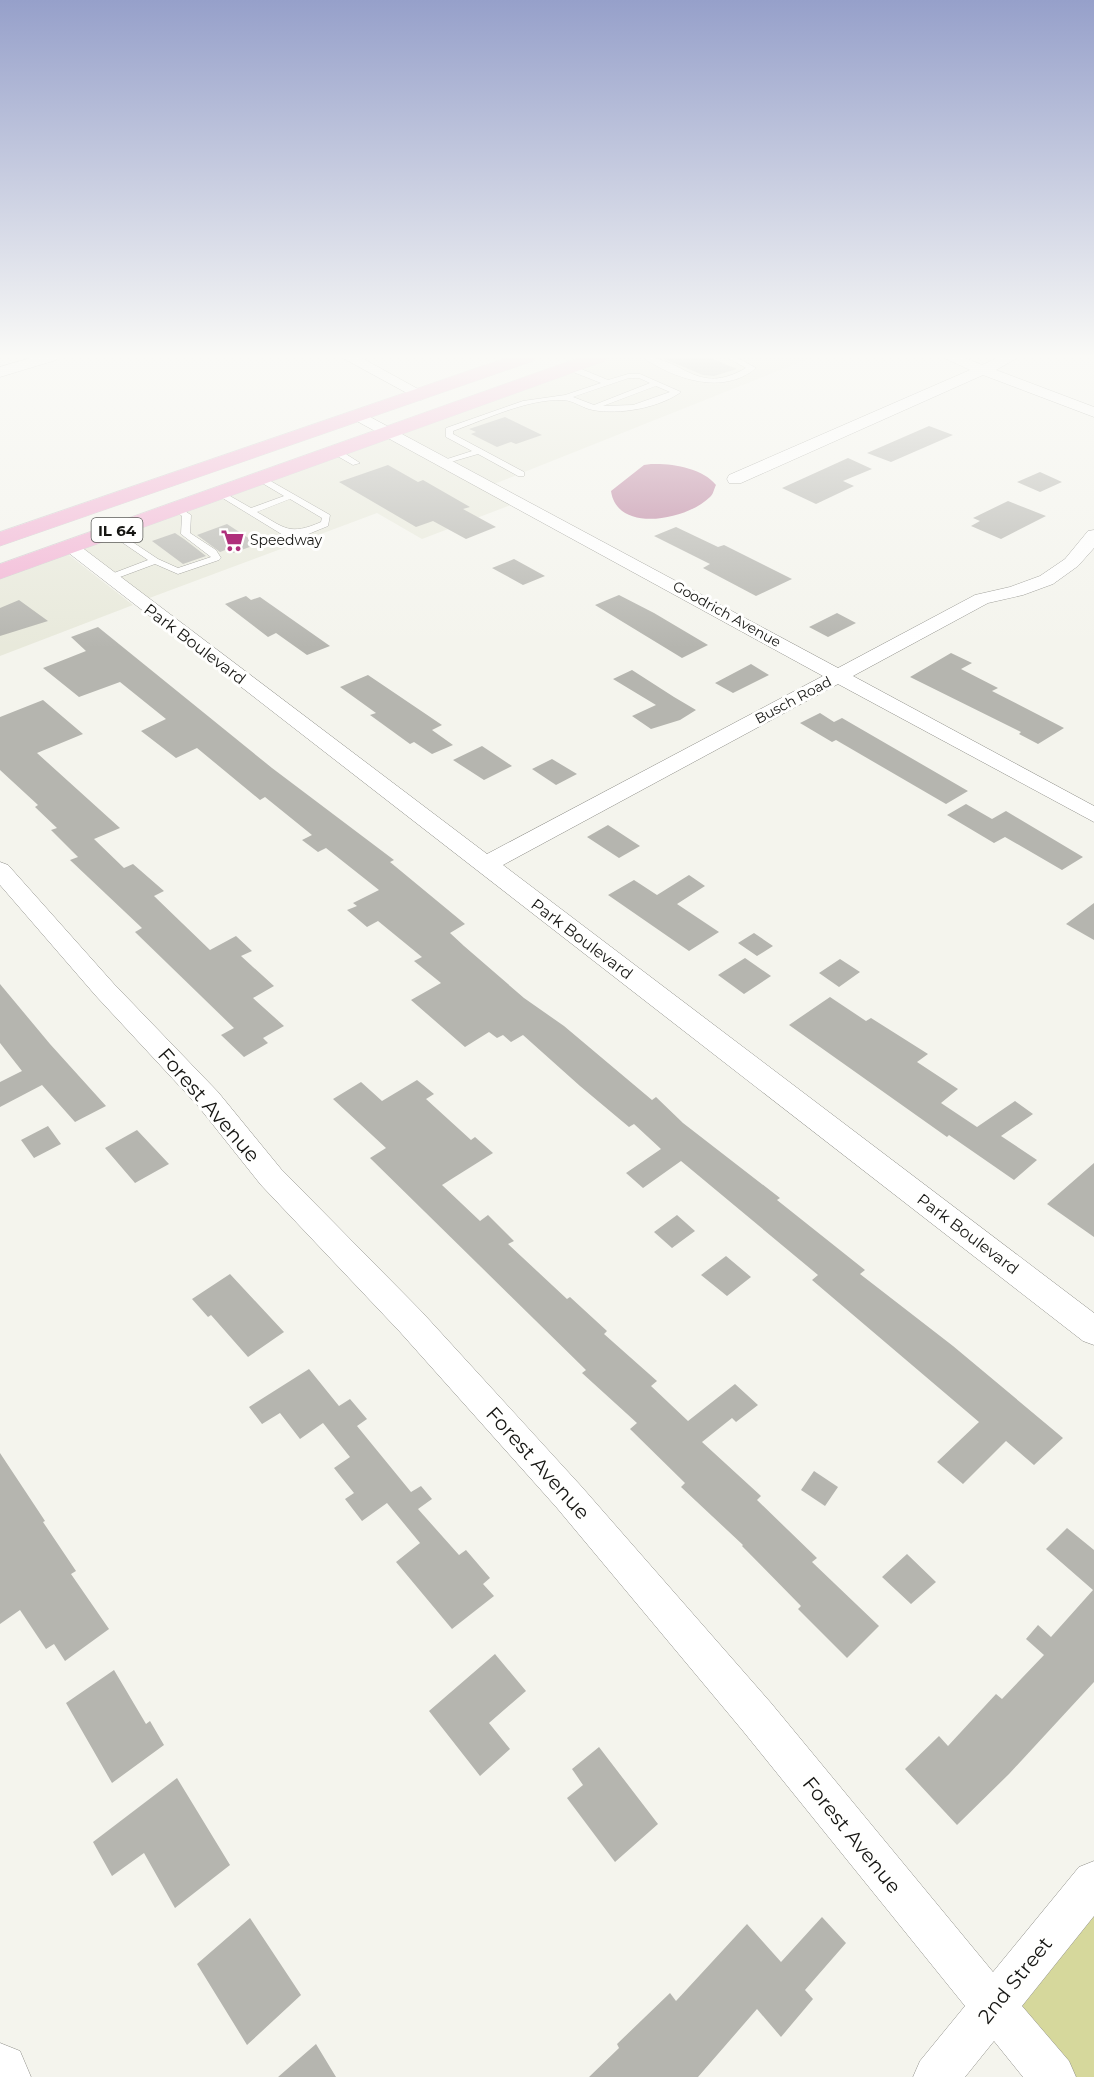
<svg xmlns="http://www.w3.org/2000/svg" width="1094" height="2077" font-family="Montserrat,sans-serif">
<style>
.built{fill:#e8e9db}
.green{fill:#d6d89c}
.water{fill:#bb819e}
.building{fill:#b5b5af}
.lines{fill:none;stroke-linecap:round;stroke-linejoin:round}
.lane-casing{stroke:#8e8e88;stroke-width:1}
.street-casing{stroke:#8e8e88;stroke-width:1}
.secondary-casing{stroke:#8e8e88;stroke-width:1}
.primary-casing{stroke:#d0d0d0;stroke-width:1}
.lane{fill:#fff;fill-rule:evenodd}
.street{fill:#fff;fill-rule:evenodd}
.secondary{fill:#fff;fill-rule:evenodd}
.primary{fill:#f2b3d4;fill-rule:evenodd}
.labels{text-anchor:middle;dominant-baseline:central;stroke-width:6;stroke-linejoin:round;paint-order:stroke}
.far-poi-label{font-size:14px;fill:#161613;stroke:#fffffe;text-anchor:start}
.far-street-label{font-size:14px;fill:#161613;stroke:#fffffe}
.shield{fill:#fffffe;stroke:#5c5c5a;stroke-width:1.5}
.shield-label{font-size:15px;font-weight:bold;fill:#161613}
.street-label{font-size:16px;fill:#161613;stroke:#fffffe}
.near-street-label{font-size:20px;fill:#161613;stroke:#fffffe}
</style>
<rect width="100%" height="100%" fill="#f4f4ed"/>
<path class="built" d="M606,357H813L494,484L397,432Z
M388,434L516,503L422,539L377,513L144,600L76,547Z
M65,552L133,605L0,656V576Z"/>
<path class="green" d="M1094,1912V2077H1069L1014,2014Z"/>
<path class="water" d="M651,464C671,463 703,468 716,485C714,489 713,495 710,497C687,520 617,534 611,491L644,465Z"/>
<path class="building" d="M660,357H708L737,369L714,376L703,375Z
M505,417L542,435L516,444L511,442L497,447L471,434L476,432L469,429Z
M929,426L953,435L891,462L867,453Z
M848,458L872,469L843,481L854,486L816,504L782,488Z
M388,465L418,482L423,480L470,507L463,509L496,527L466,539L433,521L416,527L339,482Z
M1040,472L1062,482L1040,492L1017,482Z
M1008,501L1046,516L1001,539L971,526L980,521L973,518Z
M227,524L250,539L258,544L233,553L228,549L220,552L197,535Z
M676,527L718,547L724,545L792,579L756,596L703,568L710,564L654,536Z
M175,533L184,539L206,556L183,564L152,541Z
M514,559L545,576L523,585L492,568Z
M619,595L654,613L708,645L682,658L595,605Z
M246,596L251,600L260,597L330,646L307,655L276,633L268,637L225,604Z
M19,600L48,621L0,636V608Z
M837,613L856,623L828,637L809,627Z
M98,627L272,768L394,860L390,862L465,924L450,933L464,946L524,998L564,1026L652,1100L656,1097L683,1123L780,1198L777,1200L865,1270L860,1274L953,1346L1063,1438L1034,1465L1006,1441L963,1484L937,1462L979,1422L812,1280L818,1275L681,1161L643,1188L626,1173L661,1149L634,1124L629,1127L580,1086L523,1035L511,1042L503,1035L497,1038L489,1032L465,1047L411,1000L441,983L414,961L422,957L378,921L367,927L347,910L357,906L353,903L379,890L326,848L318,852L302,840L312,835L265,797L260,800L197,748L176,758L141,731L166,719L120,682L79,697L43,668L86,651L71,637Z
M951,653L972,663L961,669L998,688L992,691L1064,728L1038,744L1019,734L1021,732L910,677Z
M751,664L769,675L733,693L715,683Z
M632,670L674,697L696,710L680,720L651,729L632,716L656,705L613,679Z
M368,675L442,725L432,730L453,745L432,754L414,742L410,744L370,715L376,713L340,687Z
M43,700L83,734L37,753L120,828L94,839L124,868L133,864L164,891L154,896L210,950L236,936L252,951L241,956L274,986L253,998L284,1026L263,1038L268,1043L244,1057L221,1035L234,1028L135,932L142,928L70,860L78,857L51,830L57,828L35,807L38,805L0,770V717Z
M820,713L834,722L842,718L968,791L946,804L836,740L832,742L800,723Z
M482,746L512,766L484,780L453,760Z
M552,759L577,774L556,785L532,769Z
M966,804L992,819L1006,811L1083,857L1062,870L1005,837L994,843L947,815Z
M608,825L640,846L619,858L587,837Z
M689,875L705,886L677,904L719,932L689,951L608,895L634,880L657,895Z
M1094,903V940L1066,924Z
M754,933L773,946L757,956L738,943Z
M745,958L771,976L744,994L718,975Z
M840,959L860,972L839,987L819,973Z
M0,984L50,1044L106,1106L75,1122L42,1085L0,1107V1082L22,1071L0,1043Z
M830,997L866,1021L871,1018L928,1054L917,1062L958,1089L941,1103L977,1127L1015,1101L1033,1114L1001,1136L1037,1160L1014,1180L949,1135L947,1137L789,1025Z
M417,1080L434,1094L426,1099L471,1140L475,1137L493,1153L442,1185L480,1221L488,1215L514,1241L508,1244L567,1299L570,1297L607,1331L604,1334L657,1381L651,1386L688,1421L735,1384L758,1405L736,1422L732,1418L702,1442L761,1496L757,1500L817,1558L812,1562L879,1626L847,1658L798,1609L801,1606L742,1546L743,1545L681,1487L685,1483L630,1429L637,1423L582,1373L586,1370L370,1158L386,1148L333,1099L361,1082L382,1101Z
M48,1126L61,1144L34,1158L21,1140Z
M137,1130L169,1164L135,1183L105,1148Z
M1094,1163V1237L1047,1204Z
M677,1215L695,1231L672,1248L654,1232Z
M726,1256L751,1277L727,1296L701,1275Z
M230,1274L284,1332L248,1357L211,1315L208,1317L192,1299Z
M309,1369L339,1406L350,1399L367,1419L357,1426L411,1492L421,1486L432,1499L418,1509L459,1555L466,1550L490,1578L483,1584L494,1596L452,1629L396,1562L420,1543L387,1503L362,1521L345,1499L354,1493L334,1468L350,1457L323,1423L300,1439L280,1413L262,1424L249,1407Z
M0,1453L45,1521L43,1522L76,1571L71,1574L109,1629L65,1661L54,1644L46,1649L20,1610L0,1624Z
M814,1471L838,1487L825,1506L801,1490Z
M1067,1528L1094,1550V1682L1009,1774L957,1825L905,1769L939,1736L948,1746L996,1694L1002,1699L1044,1655L1026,1639L1038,1625L1051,1637L1093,1590L1046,1549Z
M907,1554L936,1582L911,1604L882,1577Z
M495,1654L526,1691L489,1723L510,1749L480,1776L429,1711Z
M114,1670L146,1724L150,1721L164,1745L112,1783L66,1703Z
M599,1747L658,1824L615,1862L567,1798L583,1785L572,1769Z
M177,1778L230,1865L175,1908L144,1853L112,1876L93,1842Z
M822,1917L846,1943L805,1990L813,1999L781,2037L757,2009L698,2077H589L619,2048L617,2044L670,1993L676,2001L747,1924L781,1962Z
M250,1918L301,1995L247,2045L197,1964Z
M316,2044L336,2077H278Z"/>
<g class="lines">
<defs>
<path id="lane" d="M642,357C684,357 696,397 746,368L726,357H736L756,368C723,396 674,379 642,357Z
M568,366H574L608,380L628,374H640L681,392C659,408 619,415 593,410C584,409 573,400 563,400C526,399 487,419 453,431V434L524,472V476H518L478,454L444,464V460L472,451L446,437V428L523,401L565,395L601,383L568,370ZM629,378H639L650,383L594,405L573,397ZM656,386L670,392L633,405L603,406Z
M332,449H338L360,463L353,465L332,453Z
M260,475L330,515L328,526L306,535H283L216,494L223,492L251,508L284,496L257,480V476ZM290,499L322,518L321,522C289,536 285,528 257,512Z
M177,506L191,515L190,533L216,550L221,558L219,560L178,574L155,564L112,580H106V576L148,560L110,534L109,532L113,529L158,559L178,568L211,557L181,534L182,516L173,509Z"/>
<path id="street" d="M34,357H58L56,360L0,377V367Z
M341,357H360L429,395L421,400L416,398Z
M942,357H963L982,365L999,357H1019L996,370L1094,407V417L983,375L741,483H729L727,479L729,475L970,370Z
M359,411L838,668L975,595L1010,587L1040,576L1065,559L1088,531L1094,530V548L1078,566L1053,584L1023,595L988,603L853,676L1094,806V822L838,684L503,865L1094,1313V1345L1083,1341L61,547L64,543H76L487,854L823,676L353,419L351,416L353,413Z
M0,862L8,865L114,984L218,1092L281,1169L422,1312L581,1486L771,1703L993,1972L1079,1867L1094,1861V1916L1022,2006L1069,2061L1076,2077H1023L994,2041L965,2077H913L920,2061L965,2006L743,1731L557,1508L400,1332L261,1185L198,1106L96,996L0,885Z"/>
<path id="secondary" d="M0,2043L20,2051L31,2077H0Z"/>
<path id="primary" d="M509,357H536L533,361L0,546V532Z
M581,357H608L605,361L0,579V564Z"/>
</defs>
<use href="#lane" class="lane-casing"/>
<use href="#street" class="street-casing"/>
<use href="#secondary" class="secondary-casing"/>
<use href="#primary" class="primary-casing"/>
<use href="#lane" class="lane"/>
<use href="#street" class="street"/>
<use href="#secondary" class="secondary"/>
<use href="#primary" class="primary"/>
</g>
<linearGradient id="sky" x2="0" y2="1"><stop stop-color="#96a0ca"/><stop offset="0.55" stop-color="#fafaf7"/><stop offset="1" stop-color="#fafaf7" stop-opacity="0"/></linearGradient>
<rect width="1094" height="648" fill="url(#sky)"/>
<defs>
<symbol id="supermarket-bare" viewBox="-9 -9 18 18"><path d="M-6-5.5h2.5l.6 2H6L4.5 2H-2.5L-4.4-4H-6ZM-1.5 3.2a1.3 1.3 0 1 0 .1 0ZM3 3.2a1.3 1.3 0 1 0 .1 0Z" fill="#af2f7b" stroke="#fffffe" stroke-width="2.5" paint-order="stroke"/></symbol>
</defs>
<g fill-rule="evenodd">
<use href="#supermarket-bare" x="216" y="524" width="33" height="33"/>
</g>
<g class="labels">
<g class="far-poi-label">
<text x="250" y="540">Speedway</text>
</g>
<g class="far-street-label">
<text transform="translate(727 614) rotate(29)">Goodrich Avenue</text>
<text transform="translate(793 700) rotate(-28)">Busch Road</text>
</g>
<rect class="shield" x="91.5" y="518" width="51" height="24" rx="4.5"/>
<g class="shield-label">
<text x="117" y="530">IL 64</text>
</g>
<g class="street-label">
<text transform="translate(195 644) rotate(37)">Park Boulevard</text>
<text transform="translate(582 939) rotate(37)">Park Boulevard</text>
<text transform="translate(968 1234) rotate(37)">Park Boulevard</text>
</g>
<g class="near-street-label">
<text transform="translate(209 1105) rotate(49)">Forest Avenue</text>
<text transform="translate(538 1463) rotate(48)">Forest Avenue</text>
<text transform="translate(852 1835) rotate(51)">Forest Avenue</text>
<text transform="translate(1015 1980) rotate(-51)">2nd Street</text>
</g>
</g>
</svg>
